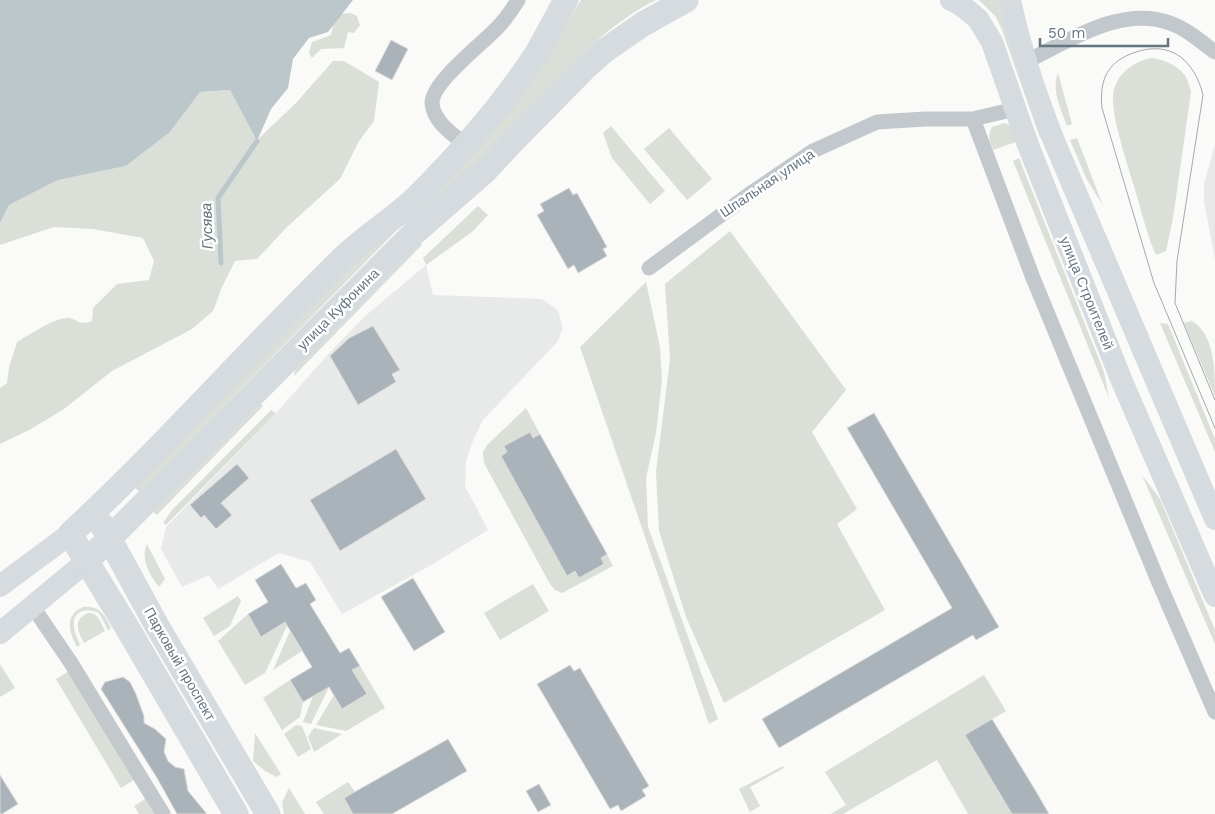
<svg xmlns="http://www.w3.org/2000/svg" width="1215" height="814" font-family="'Work Sans',sans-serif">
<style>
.built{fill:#e8e9e9}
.green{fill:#dadfd7}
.water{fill:#bbc7cb}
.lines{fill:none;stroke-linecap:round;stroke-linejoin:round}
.stream{stroke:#bbc7cb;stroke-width:5}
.building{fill:#aab3b9;stroke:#dcdcda}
.minor{stroke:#c3c8cc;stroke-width:15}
.secondary{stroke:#d6dbdf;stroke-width:22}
.primary{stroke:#d6dbdf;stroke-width:25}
.tram{stroke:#a2aab0;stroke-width:1}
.labels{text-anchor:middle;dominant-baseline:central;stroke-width:5;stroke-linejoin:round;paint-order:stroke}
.street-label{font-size:14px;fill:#657683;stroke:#fff}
.water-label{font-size:15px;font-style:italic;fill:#60757c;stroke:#fff}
</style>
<rect width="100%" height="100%" fill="#fafaf8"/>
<path class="built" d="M1215,144V259L1204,201V184Z
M426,265L433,295L542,299L558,310L563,328L558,341L483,420L472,443L466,462L465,486L488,530L428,567L342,614L310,562L279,553L218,589L209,575L182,587L161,549L166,527L276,413L331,351L365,316Z"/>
<path class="green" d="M581,0H656C604,26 565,71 526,112C489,150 451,188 414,226L408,221L546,59Z
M979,0H1001L1042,137L1040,138L1002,30L996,17Z
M350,13L357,16L360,25L354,33L348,32L344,48L321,49L312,58L309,53L312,42L331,35L334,22L339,14Z
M1150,58C1163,59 1178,65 1186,77C1188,81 1190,88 1191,92L1173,218L1166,251L1156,255C1147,235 1142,213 1136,193C1129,168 1112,121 1113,96C1115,75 1131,63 1150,58Z
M333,61H344L379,82L374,121L359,141L340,179L287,227L257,259L235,261L222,287L213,311L192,329L112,371L64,409L31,429L0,444V388L7,383L9,367L17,342C29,335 55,317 69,318C80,320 77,326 92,321L93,308L117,284L149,280L154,261L143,238L93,229L54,227L0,245V223L9,205L58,180L126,166L170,132L200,92L230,90L257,140L295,104Z
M1058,73L1072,124L1067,126C1061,109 1051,91 1058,73Z
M1005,123L1013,127L1019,141L993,150C990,141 987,136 992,127Z
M611,126L665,191L650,204L612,158L603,133Z
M669,128L712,179L687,200L644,149Z
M1077,138L1103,206L1086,178L1070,140Z
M1019,158L1104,372L1109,398L1013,161Z
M478,206L488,215L472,232L426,265L423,258Z
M394,219L401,226L139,492L133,485Z
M730,231L846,390L812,432L857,509L837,524L885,610L724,703L686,617L659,531L656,472L670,359L665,284Z
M417,240L422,245L294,376L295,370Z
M646,282L660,347L662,380L656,433L646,478L648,527L718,719L709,724L580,347Z
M1192,321C1215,335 1215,371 1215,396L1184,323Z
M1160,323L1168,324L1215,439V452Z
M261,404L263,406L157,515L153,512Z
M526,408L540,434L501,456L567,575L575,571L579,578L604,564L601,558L607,554L613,566L562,593L555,590L550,584L484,463L483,452L487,445Z
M271,410L276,413L166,525L163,523L172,510Z
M1142,475L1160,499L1215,630V644Z
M147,544L165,579L159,587C150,575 140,559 147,544Z
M533,584L549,611L500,640L484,613Z
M238,596L241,601L230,626L214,636L203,618Z
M83,607C99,605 105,615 111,628L108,630L99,613C88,607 72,610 74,626C74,633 78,639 80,645L77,647C69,632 64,615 83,607Z
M88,613C98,612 101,623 105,631L84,643C78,631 72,620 88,613Z
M248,614L261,637L285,622L287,626L265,673L245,685L218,641Z
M290,631L302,651L273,670Z
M0,664L15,688L0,697Z
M360,666L385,708L346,731L316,725L334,695L367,694L352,670Z
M69,671L134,780L121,788L56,679Z
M984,675L1006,711L965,735L1015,814H968L937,760L843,814H831L846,805L825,772Z
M290,680L303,702L300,717L282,730L263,698Z
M329,687L311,724L303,722L313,696Z
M296,725L302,726L311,749L298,757L284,734Z
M314,728L342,734L314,752L308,737Z
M255,733L281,774L277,777L265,771L253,761Z
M783,766L784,768L750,787L760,806L750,812L739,789Z
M348,782L355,792L344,799L353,814H324L316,802Z
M289,788L305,814H284L282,802Z
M145,799L154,814H139L134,806Z"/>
<path class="water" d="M0,0H353L328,32L309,38L293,59L288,88L271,109L257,141L230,90L200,92L170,132L126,166L58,180L9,205L0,223Z"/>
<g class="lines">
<path class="stream" d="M221,263L218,198L257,141"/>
</g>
<path class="building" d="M391,40L408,49L392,80L375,71Z
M569,188L573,195L577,193L607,247L603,249L607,256L578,273L574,265L568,269L537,215L544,211L540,204Z
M373,326L400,370L392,374L396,382L358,405L330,356L349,338Z
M874,413L999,627L976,640L973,635L779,748L762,719L952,608L847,428Z
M530,432L533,438L540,434L607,554L601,558L604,564L579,578L575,571L567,576L501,456L507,452L504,446Z
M396,449L426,499L340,551L310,500Z
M237,464L249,478L221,503L232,515L216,529L204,515L201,518L190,505Z
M281,564L296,588L306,583L316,600L310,604L340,653L349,648L360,666L352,670L367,694L342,709L329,687L303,702L290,680L312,667L285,622L261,637L248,614L268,602L255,580Z
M413,578L445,632L414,651L381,597Z
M570,665L574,671L580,668L649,786L642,790L646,796L621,811L618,805L610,809L537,684Z
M123,677L130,682L136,694L144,716V723L155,729L166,739L164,752L168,761L175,767L184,769L188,791L207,814H177L157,778L101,689L105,682Z
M992,719L1037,793L1049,814H1012L965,735Z
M448,739L467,771L392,814H353L344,798Z
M0,775L18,804L2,814H0Z
M539,784L551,805L538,812L526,791Z"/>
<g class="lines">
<path class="minor" d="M1025,62C1069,41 1121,5 1170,23C1187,29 1200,41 1215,52
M973,119L1033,278L1159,583L1215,712
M465,144C452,134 433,121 432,103C432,82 482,44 497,28C505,20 512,10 518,0
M649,268L751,193L813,151L877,122L925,119H973L1015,109
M33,607L71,663L163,814"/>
<path class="secondary" d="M951,0L961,5L978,19L992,42L1028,145L1121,379L1215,596
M1010,0C1020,48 1036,95 1054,141L1215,519
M0,586L70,534
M0,633L87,561"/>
<path class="primary" d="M102,525L157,626L268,814
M87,561L414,233L485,171L514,140L585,68L604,51L643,24L686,0
M236,814L125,624L70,534C164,447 249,350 341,260C364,237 393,220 416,198C459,155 504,104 537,53C547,36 556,18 566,0"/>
<path class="tram" d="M1215,400L1175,303L1177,261L1203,95C1195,62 1172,40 1136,52C1108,61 1099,79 1102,108L1154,283L1215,428"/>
</g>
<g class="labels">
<g class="street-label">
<text transform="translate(767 183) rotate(-34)">Шпальная улица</text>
<text transform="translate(1087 293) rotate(68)">улица Строителей</text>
<text transform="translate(338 309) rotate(-45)">улица Куфонина</text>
<text transform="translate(180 664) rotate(60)">Парковый проспект</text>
</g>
<g class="water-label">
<text transform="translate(207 226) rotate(-92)">Гусява</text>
</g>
</g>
<path d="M1040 38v8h128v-8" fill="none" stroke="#657683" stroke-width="2.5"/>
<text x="1048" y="38" font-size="15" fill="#657683" stroke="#ffffff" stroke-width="4" paint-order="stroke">50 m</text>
</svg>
